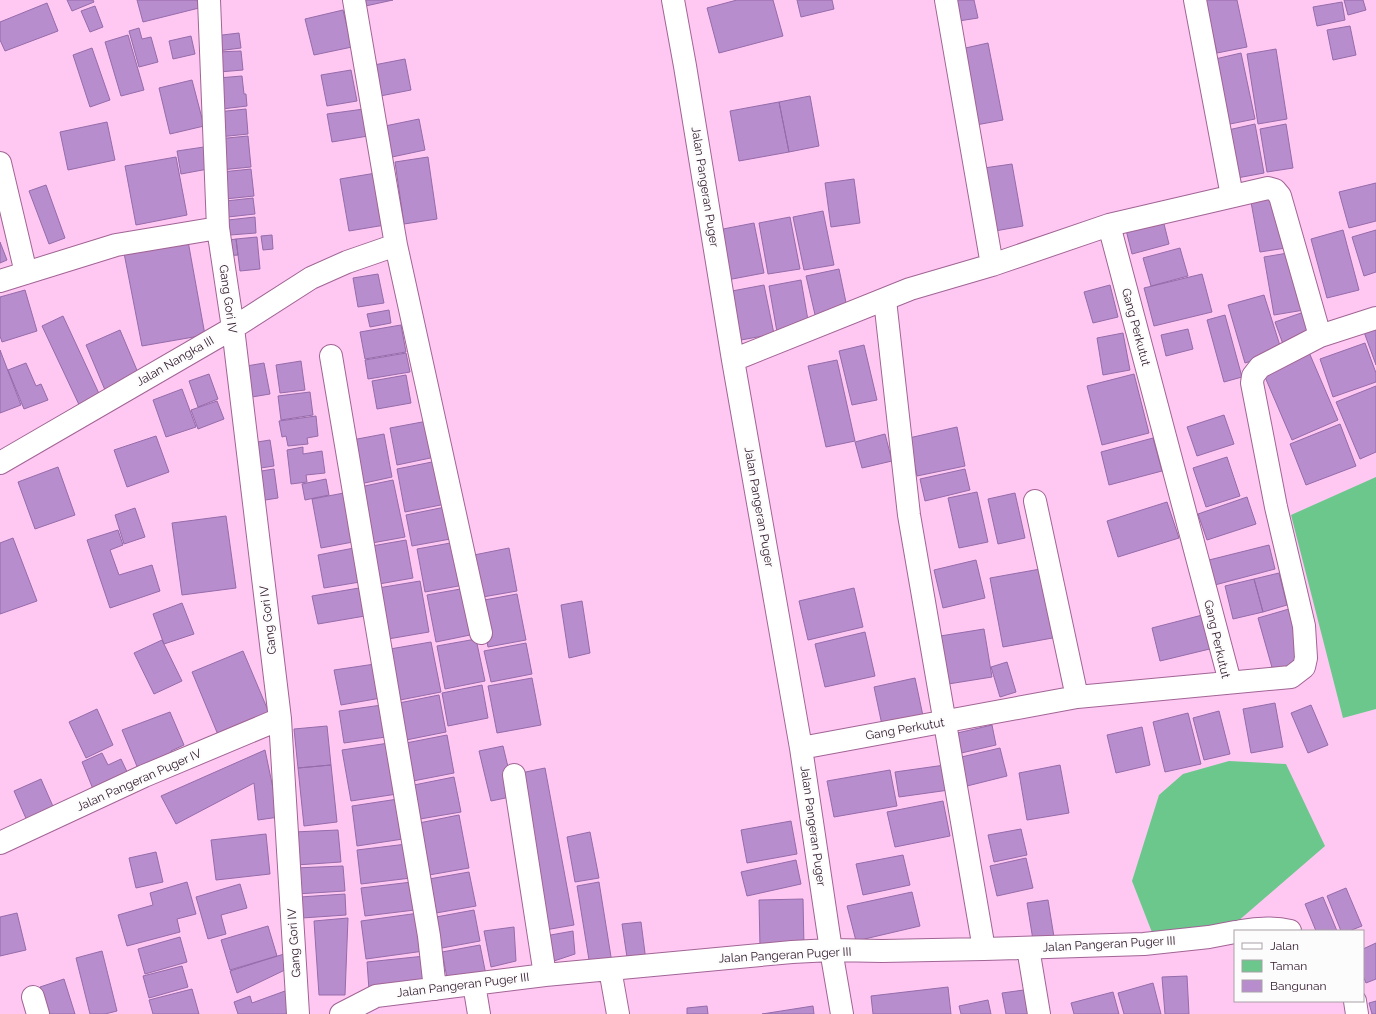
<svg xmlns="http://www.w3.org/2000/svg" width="1376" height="1014" font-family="Raleway,sans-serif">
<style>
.green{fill:#6bc78c}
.building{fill:#b88dcd;stroke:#956baa}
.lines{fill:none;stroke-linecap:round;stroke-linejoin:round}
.minor-casing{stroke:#a16495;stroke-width:24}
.minor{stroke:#fff;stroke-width:22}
.labels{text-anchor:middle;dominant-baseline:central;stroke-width:4;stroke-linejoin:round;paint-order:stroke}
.street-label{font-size:12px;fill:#2f162a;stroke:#fcfcfc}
</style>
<rect width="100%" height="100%" fill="#fec8f2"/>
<path class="green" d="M1376,477V709L1343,718L1291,515Z
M1229,761L1286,764L1325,846L1230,928L1153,935L1132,881L1159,795L1183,774Z"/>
<path class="building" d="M67,0H93L94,2L72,11Z
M137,0H197L199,8L143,22Z
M359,0H393L361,7Z
M737,0H773L783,36L719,53L707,8Z
M797,0H832L834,9L801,17Z
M947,0H974L978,18L952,22Z
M1205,0H1237L1247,47L1217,53Z
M1344,0H1363L1366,10L1348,15Z
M1342,2L1345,20L1317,26L1313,7Z
M47,3L58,31L5,51L0,40V22Z
M95,6L103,27L90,32L81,11Z
M343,10L352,47L314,55L305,19Z
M1350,26L1356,55L1333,60L1327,30Z
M139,28L142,39L151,37L158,62L139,67L129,31Z
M239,33L241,48L217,51L214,36Z
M128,35L144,90L121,96L105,42Z
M191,36L195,54L173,59L169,41Z
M988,43L1003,120L976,125L961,49Z
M92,48L110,100L90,107L73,55Z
M1276,49L1287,119L1258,124L1247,54Z
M241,51L243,70L219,72L217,52Z
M1241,53L1255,119L1225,125L1211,60Z
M405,59L411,90L380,96L374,65Z
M351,70L357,101L327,106L321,75Z
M242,76L244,94H246L247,106L222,109L218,78Z
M192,80L204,126L170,134L159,88Z
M810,96L819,146L789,152L779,102Z
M779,102L789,152L739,161L730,111Z
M246,109L248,134L219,137L217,112Z
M364,109L368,136L332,142L327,114Z
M419,119L425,150L392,157L385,126Z
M107,122L115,160L68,170L60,132Z
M1255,124L1264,173L1237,178L1228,130Z
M1286,124L1293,168L1267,172L1260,129Z
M248,136L251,167L220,170L217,139Z
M204,147L208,169L181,174L177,151Z
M176,157L187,215L136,225L125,166Z
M428,157L437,219L404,224L395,162Z
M1012,164L1023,226L995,231L984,168Z
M251,169L254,196L225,199L222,172Z
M376,173L385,225L349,231L340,179Z
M854,179L860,223L831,227L825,183Z
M1376,183V221L1349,228L1339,192Z
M46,185L65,238L49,244L29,191Z
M1277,197L1286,248L1260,252L1251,202Z
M253,198L255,214L228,217L226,201Z
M823,211L834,265L804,270L793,217Z
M1162,216L1169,244L1132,254L1125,226Z
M255,217L256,233L230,235L228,220Z
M790,217L800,269L768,274L759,223Z
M754,223L764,273L727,280L718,230Z
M1343,230L1359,290L1327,298L1311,239Z
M1376,230V272L1364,276L1352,237Z
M272,235L273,249L263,250L261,236Z
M257,237L260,269L240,271L236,239Z
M236,239L238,255L225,256L223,241Z
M188,241L205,335L142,346L124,253Z
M0,242L7,260L0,263Z
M1180,248L1188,276L1151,286L1143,258Z
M1294,252L1304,310L1274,315L1264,257Z
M839,269L848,312L816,319L806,276Z
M378,274L384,303L358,307L353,278Z
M1202,274L1212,312L1154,326L1144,288Z
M801,280L809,326L777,332L769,286Z
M764,285L774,334L741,340L732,291Z
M1110,285L1118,317L1093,323L1084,292Z
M25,290L37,331L2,342L0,336V297Z
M1264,295L1282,352L1245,363L1228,305Z
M389,310L391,323L370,327L367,314Z
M1307,311L1316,337L1284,347L1275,322Z
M1225,315L1242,377L1224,382L1207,320Z
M63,316L102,400L81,409L42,326Z
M401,325L406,352L365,359L360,332Z
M1376,328V365L1364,332Z
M1188,329L1193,349L1166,356L1161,335Z
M120,330L139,375L105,390L86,345Z
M1123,333L1130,370L1103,375L1097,338Z
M1365,343L1376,373V382L1333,397L1320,359Z
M864,345L877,400L852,405L839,351Z
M0,350L21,405L0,413Z
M1308,350L1338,420L1292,440L1262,370Z
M406,353L410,372L368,379L365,360Z
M837,360L855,441L826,447L808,366Z
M301,361L305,390L280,393L276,365Z
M26,363L36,386L41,384L48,400L24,409L8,370Z
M264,363L270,394L246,398L241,367Z
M209,374L218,399L198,407L189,381Z
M1134,374L1149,433L1102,445L1087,386Z
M406,375L411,403L377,409L372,381Z
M1376,386V452L1360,459L1336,402Z
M182,389L196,427L166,437L153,400Z
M310,392L313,415L281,420L278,396Z
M217,401L224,419L198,429L191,410Z
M1224,415L1234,444L1197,456L1187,427Z
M316,416L318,436L307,438L308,444L288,446L286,436L282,437L279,421Z
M433,420L440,456L397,465L390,428Z
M1340,424L1356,466L1306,485L1290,444Z
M957,427L965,466L917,476L909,438Z
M384,434L392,477L360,484L352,440Z
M885,434L892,461L862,468L855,442Z
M156,436L169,472L127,487L114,450Z
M1153,438L1162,471L1109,485L1101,452Z
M270,440L274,466L254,469L251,443Z
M303,447V454L322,451L325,473L306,475L307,482L291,484L287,450Z
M1227,457L1240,496L1206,507L1193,468Z
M442,460L451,503L405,512L397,469Z
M58,467L75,515L35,529L18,482Z
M274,469L278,498L259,501L255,472Z
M965,469L970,490L925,501L920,479Z
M326,479L329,495L305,500L302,484Z
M393,480L405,537L372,543L360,487Z
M977,492L988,542L959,548L948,498Z
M344,493L353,542L321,548L312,499Z
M1015,493L1025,538L998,544L988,499Z
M1247,497L1256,524L1207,540L1198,514Z
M1167,502L1179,538L1118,557L1107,521Z
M450,506L456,538L412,546L406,515Z
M135,508L145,537L124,544L115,515Z
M226,516L236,588L182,595L172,523Z
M118,530L123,545L110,550L119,575L152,565L160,591L110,608L87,540Z
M13,538L37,601L0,614V543Z
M406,540L413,578L379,584L372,546Z
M456,542L464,585L425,592L417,549Z
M1269,545L1275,569L1211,586L1205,561Z
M354,548L360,582L324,588L318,555Z
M509,548L517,591L477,598L469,556Z
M976,560L985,598L943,608L934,570Z
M1046,568L1058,637L1003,647L990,578Z
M1279,573L1287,605L1263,612L1254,579Z
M1254,579L1263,612L1233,619L1225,586Z
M420,581L429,632L388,639L378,588Z
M359,588L365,616L318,624L312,596Z
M466,588L475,634L436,642L427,595Z
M854,588L863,627L808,640L799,601Z
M517,594L526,640L488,647L479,601Z
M582,601L590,653L569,658L561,605Z
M182,603L194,634L164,644L153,614Z
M1289,609L1304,662L1273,671L1258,618Z
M1210,613L1218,647L1160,661L1152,628Z
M984,629L992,677L942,685L934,637Z
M865,632L875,676L825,687L815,644Z
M476,639L485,681L445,689L437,646Z
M162,640L182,681L154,694L134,653Z
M431,642L441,692L400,700L390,649Z
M526,643L532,674L491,682L484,651Z
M243,651L272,720L221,742L192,672Z
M1007,662L1016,692L1000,697L991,667Z
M375,664L381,698L341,705L334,670Z
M532,678L541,725L497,733L488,686Z
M915,678L923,716L882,725L874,687Z
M482,685L488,718L448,726L442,693Z
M439,695L446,732L406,740L399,703Z
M1275,703L1283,747L1251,753L1243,709Z
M382,705L386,737L344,743L339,711Z
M1311,705L1328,745L1308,753L1291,713Z
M97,709L113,745L86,758L69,722Z
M1219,711L1230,754L1204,760L1193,718Z
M170,712L184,745L171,751L175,762L141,776L122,730Z
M1188,713L1201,764L1165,772L1153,722Z
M992,725L996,745L957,754L953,734Z
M327,726L331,765L298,768L294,729Z
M1142,727L1150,765L1116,773L1107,735Z
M447,735L454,773L413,781L406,743Z
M389,743L397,794L351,801L342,750Z
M503,746L515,796L491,801L479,751Z
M1000,748L1007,776L963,787L957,758Z
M265,750L279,817L258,820L254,783L176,824L161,796Z
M102,753L108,765L121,759L130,778L95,794L82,762Z
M331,765L337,822L304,826L298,768Z
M945,765L949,790L899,797L895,772Z
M1060,765L1069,813L1027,820L1019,773Z
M545,768L574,925L545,930L516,774Z
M890,770L897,806L834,817L827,781Z
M454,777L461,812L420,819L414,785Z
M41,779L55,811L28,823L14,791Z
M398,799L403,839L357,846L352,806Z
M943,801L950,836L895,847L887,812Z
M459,815L469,868L429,875L419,823Z
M791,821L797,854L747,863L741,830Z
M1021,829L1027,855L994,862L988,835Z
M338,830L341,862L296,865L294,832Z
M590,832L599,878L575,882L567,837Z
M266,834L270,874L216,880L211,840Z
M407,844L411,878L361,884L357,850Z
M156,852L163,882L136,888L129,858Z
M903,855L910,885L863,895L856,864Z
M1026,858L1033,888L997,896L990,866Z
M796,860L801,884L747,896L741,872Z
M343,866L345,891L296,894L295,868Z
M469,872L476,906L436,913L429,879Z
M187,882L196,914L177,919L180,932L127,946L118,915L153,905L150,893Z
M412,882L415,910L365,916L361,888Z
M599,882L612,963L590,966L577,886Z
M240,884L247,908L221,915L226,934L208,939L196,897Z
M1346,888L1362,926L1349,931H1341L1327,896Z
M912,892L920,926L856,941L847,906Z
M345,894L346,915L302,918L300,897Z
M1323,897L1337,931H1316L1305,904Z
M803,899L804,947H760L759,900Z
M1048,900L1054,937L1033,940L1027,903Z
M474,910L480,941L442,948L436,917Z
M17,913L26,950L0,956V917Z
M419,913L424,951L366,959L361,921Z
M348,918L345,995H319L314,921Z
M641,922L646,961L628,964L622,924Z
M268,926L277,956L230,970L221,940Z
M514,927L516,961L491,967L484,931Z
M573,931L575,954L551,962L545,936Z
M180,937L187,962L145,974L138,949Z
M1376,943V979L1366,983L1363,976V949Z
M480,945L486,975L448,983L442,952Z
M102,951L117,1011L105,1014H90L76,958Z
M284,954L287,969L237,993L230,971Z
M425,956L428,984L369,990L367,962Z
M182,966L188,987L149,998L143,976Z
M1187,976L1189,1014H1165L1162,977Z
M64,979L75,1014H49L40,987Z
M1153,983L1161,1014H1124L1118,993Z
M948,987L951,1014H873L871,996Z
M192,989L199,1014H153L149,1000Z
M1024,990L1028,1014H1006L1002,993Z
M285,991L293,1014H238L234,1002L250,996L252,1003Z
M1113,992L1119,1014H1074L1071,1003Z
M988,1000L991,1014H961L959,1006Z
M1376,1001V1014H1372L1369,1003Z
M707,1006L708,1014H687V1008Z
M813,1006L814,1014H762Z"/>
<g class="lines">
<defs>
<path id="minor" d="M209,0L218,228L233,328L280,719L298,1014
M354,0L396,245L481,633
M673,0L685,66L733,360L801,748L831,950L842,1014
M946,0L992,265
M1195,0L1232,196
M0,163L26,273
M1109,225L1230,682
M0,281L116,245L218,228
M885,300L909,515L984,949
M331,356L429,936L435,989
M733,360L910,289L992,265L1109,225L1268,188L1275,190L1280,196L1320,336
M0,463L233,328L311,278L347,262L396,245
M1035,501L1077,697
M801,748L1077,697L1280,678L1291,677L1304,667L1306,658L1304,626L1276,507L1252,383L1253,376L1260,367L1320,336L1376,318
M514,775L545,975
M0,843L144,776L280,719
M1241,931C1257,928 1274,927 1290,931
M1028,948L1039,1014
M610,969L618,1014
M474,984L479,1014
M33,997L38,1014
M1355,1001L1357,1014
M341,1014L376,996L545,975L610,969L792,952L831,950L882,951L984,949L1144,944L1209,937L1235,932"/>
</defs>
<use href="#minor" class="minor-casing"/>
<use href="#minor" class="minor"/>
</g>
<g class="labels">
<g class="street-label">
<text transform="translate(705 187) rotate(81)">Jalan Pangeran Puger</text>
<text transform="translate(228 299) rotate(82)">Gang Gori IV</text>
<text transform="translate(1136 327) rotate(75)">Gang Perkutut</text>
<text transform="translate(175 361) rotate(-30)">Jalan Nangka III</text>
<text transform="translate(759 507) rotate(80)">Jalan Pangeran Puger</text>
<text transform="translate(268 620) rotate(-97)">Gang Gori IV</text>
<text transform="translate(1217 639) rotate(77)">Gang Perkutut</text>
<text transform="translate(905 729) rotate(-10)">Gang Perkutut</text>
<text transform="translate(139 780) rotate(-24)">Jalan Pangeran Puger IV</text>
<text transform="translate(813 826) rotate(82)">Jalan Pangeran Puger</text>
<text transform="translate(294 943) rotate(-94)">Gang Gori IV</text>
<text transform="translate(1109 944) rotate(-3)">Jalan Pangeran Puger III</text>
<text transform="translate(785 955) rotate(-3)">Jalan Pangeran Puger III</text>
<text transform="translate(463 985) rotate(-7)">Jalan Pangeran Puger III</text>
</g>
</g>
<rect x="1234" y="930" width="130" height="72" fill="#fcfcfc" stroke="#aaa0a8"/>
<rect x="1242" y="943" width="20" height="6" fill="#ffffff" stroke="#aaa0a8"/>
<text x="1270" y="950" font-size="12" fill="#2f162a">Jalan</text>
<rect x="1242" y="960" width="20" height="12" fill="#6bc78c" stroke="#aaa0a8"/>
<text x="1270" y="970" font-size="12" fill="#2f162a">Taman</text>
<rect x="1242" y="980" width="20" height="12" fill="#b88dcd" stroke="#aaa0a8"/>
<text x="1270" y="990" font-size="12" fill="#2f162a">Bangunan</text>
</svg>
